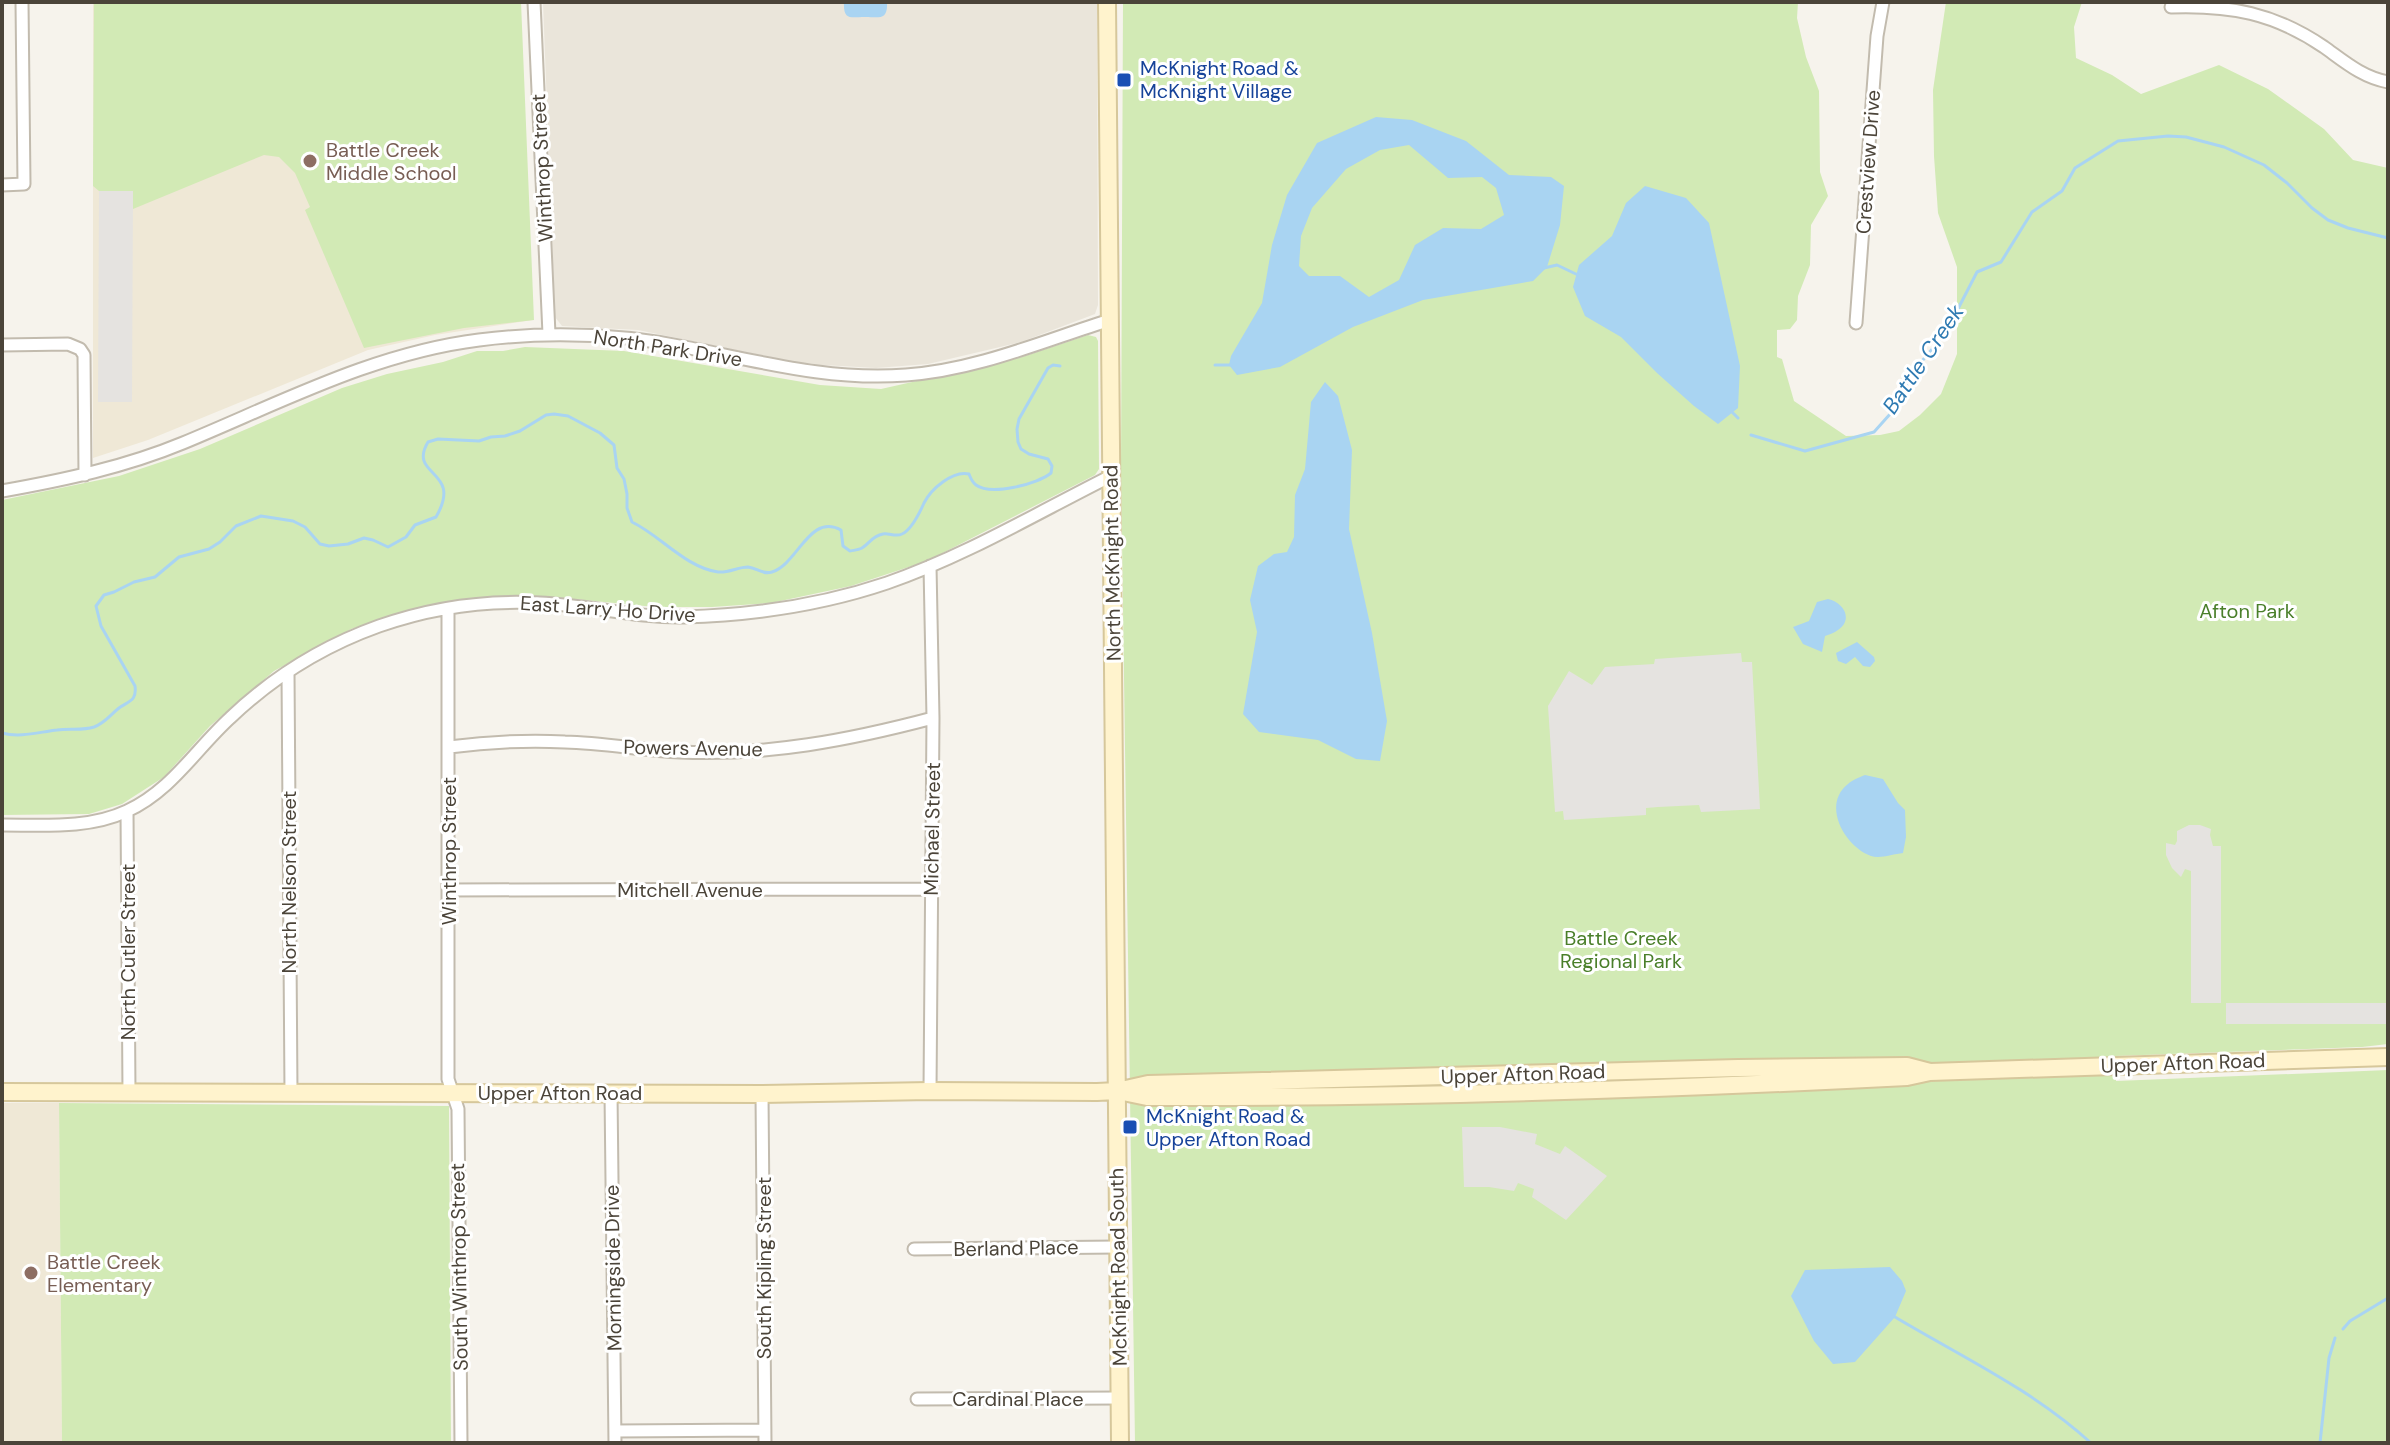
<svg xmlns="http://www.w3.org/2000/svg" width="2390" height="1445" font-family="'DM Sans',sans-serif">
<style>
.residential{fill:#eae5da}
.education{fill:#efe8d6}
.green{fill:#d2eab5}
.parking{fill:#e5e3e0}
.water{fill:#a9d4f2;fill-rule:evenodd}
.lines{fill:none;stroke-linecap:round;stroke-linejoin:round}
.stream{stroke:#a9d4f2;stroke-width:3}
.street-casing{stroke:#c2bbae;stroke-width:15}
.secondary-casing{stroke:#d6c79b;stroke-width:20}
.street{stroke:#fff;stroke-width:11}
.secondary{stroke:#fff3cd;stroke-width:16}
.transit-dot{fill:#1a4fb4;stroke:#fff;stroke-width:3}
.education-dot{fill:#8d6e63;stroke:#fff;stroke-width:3}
.labels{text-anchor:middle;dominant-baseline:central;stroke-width:6;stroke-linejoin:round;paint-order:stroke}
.transit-label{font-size:20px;fill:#164399;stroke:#fff;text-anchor:start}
.education-label{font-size:20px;fill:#785e54;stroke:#fff;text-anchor:start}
.street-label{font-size:20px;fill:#4b4439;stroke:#fff}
.park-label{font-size:20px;fill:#4a7f2a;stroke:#fff}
.water-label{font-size:22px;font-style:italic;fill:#2e7ab2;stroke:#fff}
</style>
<rect width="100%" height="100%" fill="#f6f3ec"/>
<path class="residential" d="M543,2H1097L1098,305L1095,314L1021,342L928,364L876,368L805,364L638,330L562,326L555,317Z"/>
<path class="education" d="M93,2H520L533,320L435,335L368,350L148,440L93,458Z
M2,1103H59L62,1443H2Z"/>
<path class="green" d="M94,2H521L534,320L464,328L364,348L305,210L310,207L295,173L279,157L264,155L133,209L132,192L99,191L93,186Z
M1123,2H1798L1797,18L1806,57L1819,91L1820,172L1828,196L1811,225L1810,265L1798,296L1797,320L1790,329L1777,330V357L1782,359L1794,401L1846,436L1880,435L1899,431L1920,415L1941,394L1957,354V267L1938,213L1934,156L1933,90L1946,2H2082L2074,27L2076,58L2112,75L2141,94L2219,65L2268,89L2324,129L2353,160L2388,168V1044L2362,1047L2115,1056L2116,1081L2388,1070V1443H1135L1121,469Z
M1088,335L1096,337L1098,341L1099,469L1095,475L927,561L851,586L771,603L712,607H655L554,597H493L428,605L351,629L274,671L210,726L164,777L122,804L89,814L2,815V500L119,476L200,449L342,388L387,374L443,362L477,351H503L525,347L624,351L820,385L881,389L1019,358Z
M59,1103L449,1106L451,1443H62Z"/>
<path class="parking" d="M99,191H133L132,402H98Z
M1741,653L1742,662H1752L1760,809L1701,812L1699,805L1658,807L1646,808V815L1564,820L1563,811L1555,812L1548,706L1569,671L1592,685L1605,667L1654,664L1655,659Z
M2189,825H2200L2211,829L2210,835L2213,846H2221V1003H2191V871L2185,869L2181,877L2172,868L2166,855V843L2175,845L2177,841V831Z
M2226,1003H2388V1024H2226Z
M1462,1127H1500L1537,1134L1535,1144L1560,1154L1565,1146L1607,1176L1566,1220L1532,1197L1534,1189L1518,1183L1514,1191L1489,1187H1464Z"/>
<path class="water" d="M844,2H887C888,21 879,17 865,17C851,17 843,21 844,2Z
M1376,117L1412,120L1466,141L1509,175L1551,177L1564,186L1560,225L1547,267L1533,281L1423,300L1353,327L1280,367L1237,375L1229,365L1231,356L1262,303L1272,245L1287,195L1317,143ZM1409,145L1448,178L1482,177L1496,188L1504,215L1481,229L1443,228L1415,245L1399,280L1369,297L1340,276H1309L1299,266L1301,236L1312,208L1346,169L1380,150Z
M1645,186L1686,198L1709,223L1740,366L1738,408L1718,424L1694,406L1657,373L1621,337L1585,316L1573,287L1579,265L1612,236L1626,203Z
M1325,382L1338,396L1352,450L1349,529L1372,633L1387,721L1380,761L1356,759L1318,740L1259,732L1243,714L1257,632L1250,600L1258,566L1274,554L1287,552L1294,537L1295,495L1305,469L1311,402Z
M1828,599C1843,602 1854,619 1838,630C1834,633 1830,634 1825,636L1822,652L1803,644L1793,627L1809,621L1817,602Z
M1857,642L1874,657L1875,661L1870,667L1863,666L1855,657L1846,664L1838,661L1836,653Z
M1865,775L1883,779L1898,803L1905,810L1906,837L1903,853C1893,854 1880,859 1871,856C1845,847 1821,805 1848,784C1852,780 1860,777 1865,775Z
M1890,1267L1902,1281L1906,1291L1895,1317L1855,1362L1833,1364L1814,1341L1791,1296L1805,1270Z"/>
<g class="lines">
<path class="stream" d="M1544,268L1557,265L1578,275
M1215,365H1231
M1732,412L1738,418
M1751,435L1805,451L1874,432L1891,413L1916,368L1945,334L1977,272L2001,262L2032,212L2062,191L2075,168L2118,141L2168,136L2186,137L2224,147L2264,165L2287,183L2312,208L2328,220L2348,228L2388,238
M2,733C20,738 39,732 57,730C70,728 82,731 94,727C105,723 110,715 119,708C129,701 137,701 135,686L101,626L96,606L104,595L114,592L134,582L155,577L179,557L209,549L220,542L236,526L261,516L293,521L305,527L320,544L329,546L348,544L364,538L373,540L388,547L406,537L415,525L436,517C464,469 407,477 428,442L438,439L479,441L491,437L505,436L520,431L546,415L554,414L568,416L600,433L614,445L617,468L624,479L627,494V508L632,522C661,536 685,567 718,572C729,573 738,567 748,567C757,568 763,575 772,572C798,564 809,513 841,530L843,546L850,551C851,551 861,549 862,548C870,543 872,536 883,534C889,533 896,537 902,534C911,530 920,512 924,503C931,489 953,470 969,474C971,479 972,482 976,485C991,496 1038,484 1051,473L1052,466L1048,459L1029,454L1021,449L1018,442L1017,429L1019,419L1048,368L1053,365L1060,366
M1895,1317C1962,1357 2033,1390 2091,1443
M2343,1329L2350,1321L2388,1298
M2320,1443L2329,1358L2335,1338"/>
<defs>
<path id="street" d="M534,2L549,334
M2171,7C2230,5 2274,13 2324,47C2345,62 2362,77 2388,82
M2,185L24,184L22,2
M1856,323L1877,36L1883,2
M2,345L68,344L80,349L84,355L85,475
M2,491C64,480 125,467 183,443C280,403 374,353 479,340C550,331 621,334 690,348C762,362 832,381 906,375C977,370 1043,341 1110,320
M930,566L933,718L930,1091
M448,609V1079L458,1109L461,1443
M288,672L291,1093
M449,747C488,742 526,740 565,742C603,743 642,750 680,752C767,756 850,740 933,718
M127,811L129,1092
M2,825C44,825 89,829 127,811C171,791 196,749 230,718C273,677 323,646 379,626C430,608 486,600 540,603C588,605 636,618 684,617C753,615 822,605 887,583C965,556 1037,513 1111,476
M449,890L931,889
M611,1093L615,1443
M762,1094L765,1443
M914,1249L1118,1247
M917,1399L1120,1398
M615,1431L765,1430"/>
<path id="secondary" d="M1107,2L1120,1443
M2,1092L762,1094L930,1091L1097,1092L1117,1091L1148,1084L1738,1068L1907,1066L1930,1072
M1123,1092L1147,1097C1401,1098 1654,1090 1907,1077L1930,1072L2388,1057"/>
</defs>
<use href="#street" class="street-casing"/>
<use href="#secondary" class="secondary-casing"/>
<use href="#street" class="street"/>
<use href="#secondary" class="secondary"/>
</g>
<g class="transit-dot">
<rect x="1116" y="72" width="16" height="16" rx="4"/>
<rect x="1122" y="1119" width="16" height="16" rx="4"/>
</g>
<g class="education-dot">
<circle cx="310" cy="161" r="8"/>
<circle cx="31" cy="1273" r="8"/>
</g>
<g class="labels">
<g class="transit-label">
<text x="1140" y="68">McKnight Road &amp;<tspan x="1140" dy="23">McKnight Village</tspan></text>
<text x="1146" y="1116">McKnight Road &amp;<tspan x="1146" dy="23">Upper Afton Road</tspan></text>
</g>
<g class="education-label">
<text x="326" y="150">Battle Creek<tspan x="326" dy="23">Middle School</tspan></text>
<text x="47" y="1262">Battle Creek<tspan x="47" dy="23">Elementary</tspan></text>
</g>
<g class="street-label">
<text transform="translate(1868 162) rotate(-86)">Crestview Drive</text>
<text transform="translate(542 168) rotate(-93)">Winthrop Street</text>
<text transform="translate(668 348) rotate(9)">North Park Drive</text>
<text transform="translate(1112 563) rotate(-91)">North McKnight Road</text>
<text transform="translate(608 609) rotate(4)">East Larry Ho Drive</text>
<text transform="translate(693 748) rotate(1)">Powers Avenue</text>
<text transform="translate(932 829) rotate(-89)">Michael Street</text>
<text transform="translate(449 851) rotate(-90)">Winthrop Street</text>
<text transform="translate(289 882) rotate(-90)">North Nelson Street</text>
<text x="690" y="890">Mitchell Avenue</text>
<text transform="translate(128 952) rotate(-90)">North Cutler Street</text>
<text transform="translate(2183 1063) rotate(-2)">Upper Afton Road</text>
<text transform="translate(1523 1074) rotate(-2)">Upper Afton Road</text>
<text x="560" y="1093">Upper Afton Road</text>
<text transform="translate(1016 1248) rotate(-1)">Berland Place</text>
<text transform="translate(459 1267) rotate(-91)">South Winthrop Street</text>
<text transform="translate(1118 1267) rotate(-91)">McKnight Road South</text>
<text transform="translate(613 1268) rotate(-91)">Morningside Drive</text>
<text transform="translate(764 1268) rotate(-90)">South Kipling Street</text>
<text x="1018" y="1399">Cardinal Place</text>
</g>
<g class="park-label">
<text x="2247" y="611">Afton Park</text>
<text x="1621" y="938">Battle Creek<tspan x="1621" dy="23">Regional Park</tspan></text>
</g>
<g class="water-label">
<text transform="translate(1923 359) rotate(-56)">Battle Creek</text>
</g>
</g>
<rect width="2390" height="1445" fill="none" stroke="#4b4439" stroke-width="8"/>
</svg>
